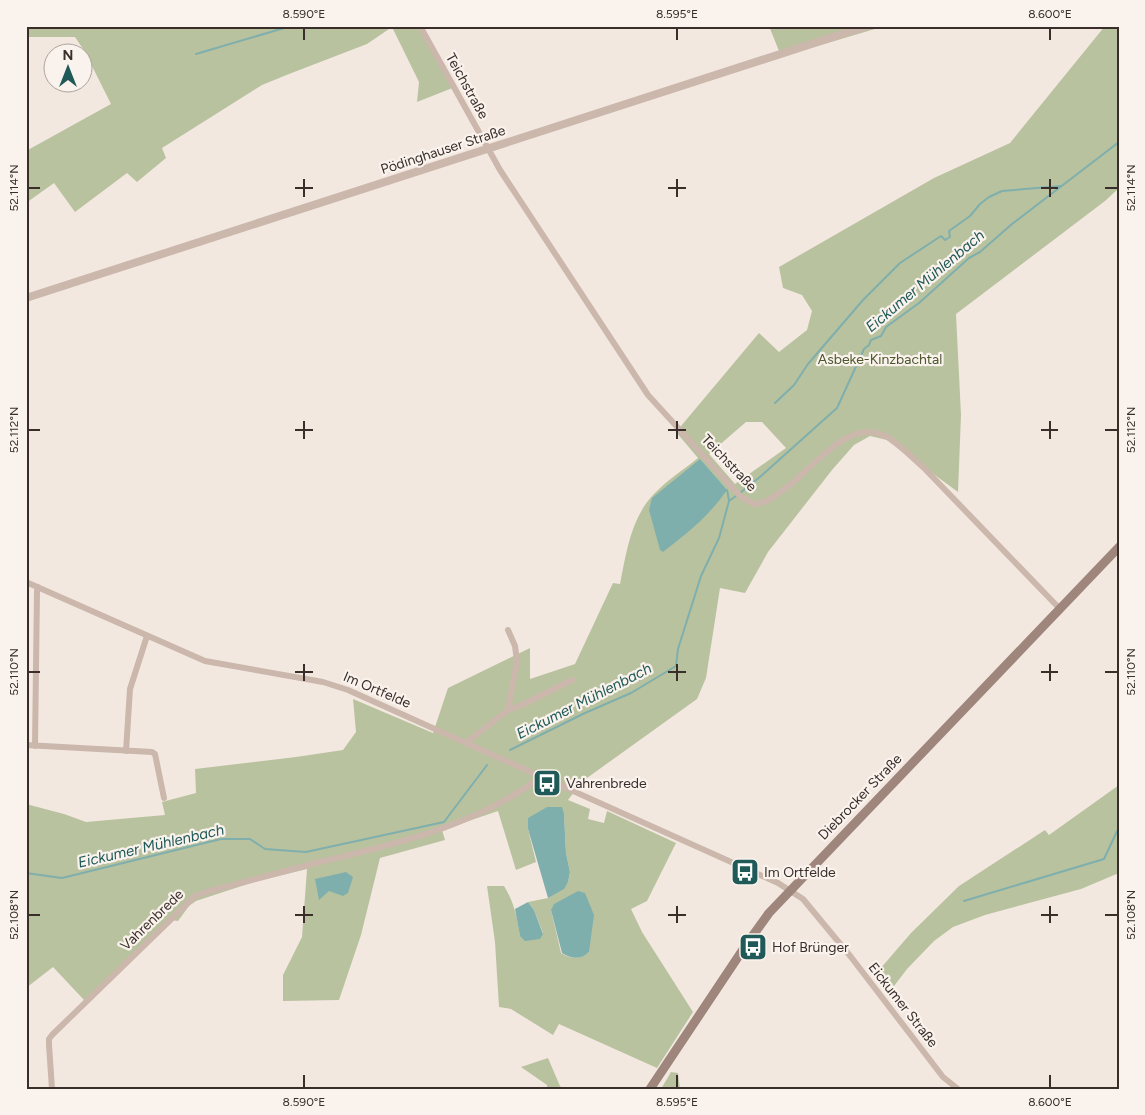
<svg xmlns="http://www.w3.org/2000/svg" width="1145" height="1115" font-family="Figtree,sans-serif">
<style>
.green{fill:#b9c29f;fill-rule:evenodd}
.water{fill:#7fafad}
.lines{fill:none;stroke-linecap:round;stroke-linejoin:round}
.stream{stroke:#7fafad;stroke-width:2}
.minor{stroke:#cbb7ab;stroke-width:6}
.tertiary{stroke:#cbb7ab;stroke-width:8}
.secondary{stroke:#9f867d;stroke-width:9}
.ticks{fill:none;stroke:#392e2a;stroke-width:2}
.labels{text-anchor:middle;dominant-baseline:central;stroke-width:4.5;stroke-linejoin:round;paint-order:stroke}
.street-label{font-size:14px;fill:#392e2a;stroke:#faf2ec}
.park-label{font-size:14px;fill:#4c572e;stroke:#faf2ec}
.poi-label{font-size:14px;fill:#392e2a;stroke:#faf2ec;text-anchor:start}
.water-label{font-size:15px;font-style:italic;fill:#205a58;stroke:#faf2ec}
.neatline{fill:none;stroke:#392e2a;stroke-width:2}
.ticks-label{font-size:12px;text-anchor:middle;fill:#392e2a}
</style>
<rect width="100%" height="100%" fill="#f3e8e0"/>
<path class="green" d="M26,26H421L455,87L417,102L419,82L392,27L367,44L289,74L262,85L162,148L166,158L137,182L127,173L75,212L54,183L26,203V151L111,104L85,52L75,37H26Z
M769,26H885L804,50L779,51Z
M1105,26H1119V188L1105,201L956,314L961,415L958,492L887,440L870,436L854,445L832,470L768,552L745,593L720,588L706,678L697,699L580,783L575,784L578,787L568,800L590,809L588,819L604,823L607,811L676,843L647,901L631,909L642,932L693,1012L657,1068L559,1024L553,1035L511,1009L499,1007L495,942L487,886H504C514,902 517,917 520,936L543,933L534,910L528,902L548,898L568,882L570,872L566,853L564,814L528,829L536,862L516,870L498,811L442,830L445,840L380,858L361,935L339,1000L283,1001V975L302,937L307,869L257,881L196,901L189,906L178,921L171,920L85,1001L53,967L26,988V804L64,814L86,822L165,815L162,802L196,793L195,769L296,757L343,750L356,732L353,699L433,733L448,688L530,648V679L575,664L613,583L620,584C626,554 631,518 653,495C666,481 683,470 698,458L676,432L759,333L779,352L807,330L812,311L802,295L783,288L779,267L934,178L1010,143ZM746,422H762L786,448L735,484L709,454ZM551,910L589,952C580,960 570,959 561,953Z
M1119,785V873L1081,889L985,915L953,927L934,941L907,969L888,994L874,976L911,933L959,886L1045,830L1049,835Z
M548,1058L560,1086L563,1089H547V1085L521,1067Z
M671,1072L678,1073L680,1089H661Z"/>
<path class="water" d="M700,459L727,490C707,518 690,531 663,552L660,550L649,510L652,498Z
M547,807H562L564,814L566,853L570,872L568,882L564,889L548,898L528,829V818Z
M346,872L353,877L348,893L343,896L329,891L319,900L315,879Z
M578,891L585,893L594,915L589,952C581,960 571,959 562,953L551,910L554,904Z
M528,902L534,910L543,934L540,939L525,941L520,936L515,909Z"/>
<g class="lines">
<path class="stream" d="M196,54L291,26
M775,403L794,385L808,364L863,300L900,263L941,236L945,240L950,237L949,231L970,216L980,204L989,197L1002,191L1061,186
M727,490L729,500
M740,493L761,476L837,408L864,349L869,345L871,340L881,336L886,327L919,303L969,258L980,252L1012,224L1119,142
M510,750L585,713L631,693L676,666L678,649L701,576L719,538L729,501L736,496
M26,873L62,878L221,839H250L265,849L306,852L444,822L487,765
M964,901L1104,859L1119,827"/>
<path class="minor" d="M420,26L500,170L648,395L741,497L754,504C768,503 776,495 787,487C815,467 850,414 889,438C902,447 913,458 924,468L1060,609
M26,582L205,661L323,682L348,690L778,883L803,899L851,957L943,1077L958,1089
M508,710L517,661L515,646L508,630
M467,742L508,710L524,704L572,680
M26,745L152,752L155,754L164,798
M35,746L37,591L38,587
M126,751L130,689L147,636
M52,1089L49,1045V1039L52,1035L195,896L210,891C245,882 281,872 316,863C395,844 477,826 542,776"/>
<path class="tertiary" d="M26,298L867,26"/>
<path class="secondary" d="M650,1089L746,945L769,913L1119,547"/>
</g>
<path class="ticks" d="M304,28V40M677,28V40M1050,28V40M304,179V197M677,179V197M1050,179V197M28,188H40M295,188H313M668,188H686M1041,188H1058M1105,188H1118M304,421V439M677,421V439M1050,421V439M28,430H40M295,430H313M668,430H686M1041,430H1058M1105,430H1118M304,664V681M677,664V681M1050,664V681M28,672H40M295,672H313M668,672H686M1041,672H1058M1105,672H1118M304,906V923M677,906V923M1050,906V923M28,915H40M295,915H313M668,915H686M1041,915H1058M1105,915H1118M304,1075V1088M677,1075V1088M1050,1075V1088"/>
<defs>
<symbol id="bus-square" viewBox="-11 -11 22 22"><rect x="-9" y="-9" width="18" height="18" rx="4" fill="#205a58" stroke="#faf2ec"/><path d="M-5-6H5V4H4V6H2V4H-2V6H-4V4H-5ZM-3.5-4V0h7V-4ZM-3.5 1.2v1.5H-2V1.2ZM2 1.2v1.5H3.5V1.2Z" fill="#fff"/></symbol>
</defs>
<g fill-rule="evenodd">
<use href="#bus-square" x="531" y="767" width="32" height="32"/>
<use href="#bus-square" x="729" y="856" width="32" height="32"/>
<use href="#bus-square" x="737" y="931" width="32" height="32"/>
</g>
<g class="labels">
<g class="street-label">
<text transform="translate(467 86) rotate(61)">Teichstraße</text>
<text transform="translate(443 150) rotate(-18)">Pödinghauser Straße</text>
<text transform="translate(729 463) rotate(46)">Teichstraße</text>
<text transform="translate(377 690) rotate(23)">Im Ortfelde</text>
<text transform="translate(860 797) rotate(-46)">Diebrocker Straße</text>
<text transform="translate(152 920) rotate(-44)">Vahrenbrede</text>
<text transform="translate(903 1005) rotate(52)">Eickumer Straße</text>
</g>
<g class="park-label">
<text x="880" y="359">Asbeke-Kinzbachtal</text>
</g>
<g class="poi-label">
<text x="566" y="783">Vahrenbrede</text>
<text x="764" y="872">Im Ortfelde</text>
<text x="772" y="947">Hof Brünger</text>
</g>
<g class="water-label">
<text transform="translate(925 281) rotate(-40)">Eickumer Mühlenbach</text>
<text transform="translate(584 701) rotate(-27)">Eickumer Mühlenbach</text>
<text transform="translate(151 846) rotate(-13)">Eickumer Mühlenbach</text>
</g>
</g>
<rect width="1145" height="1115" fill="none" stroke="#faf2ec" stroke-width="55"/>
<g transform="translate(68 68)"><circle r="24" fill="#faf2ec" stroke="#ada49e"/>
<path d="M0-4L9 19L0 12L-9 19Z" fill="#205a58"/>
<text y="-8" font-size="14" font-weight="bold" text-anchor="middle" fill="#392e2a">N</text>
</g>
<rect x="28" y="28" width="1090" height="1060" class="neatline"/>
<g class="ticks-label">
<text x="304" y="18">8.590°E</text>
<text x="677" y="18">8.595°E</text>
<text x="1050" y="18">8.600°E</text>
<text transform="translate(14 188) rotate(-90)" y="4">52.114°N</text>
<text transform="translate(1131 188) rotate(-90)" y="4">52.114°N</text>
<text transform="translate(14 430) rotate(-90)" y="4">52.112°N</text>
<text transform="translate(1131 430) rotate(-90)" y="4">52.112°N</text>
<text transform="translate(14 672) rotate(-90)" y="4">52.110°N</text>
<text transform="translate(1131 672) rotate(-90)" y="4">52.110°N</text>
<text transform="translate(14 915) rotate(-90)" y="4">52.108°N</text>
<text transform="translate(1131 915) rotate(-90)" y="4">52.108°N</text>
<text x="304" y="1106">8.590°E</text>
<text x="677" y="1106">8.595°E</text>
<text x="1050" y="1106">8.600°E</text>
</g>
</svg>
